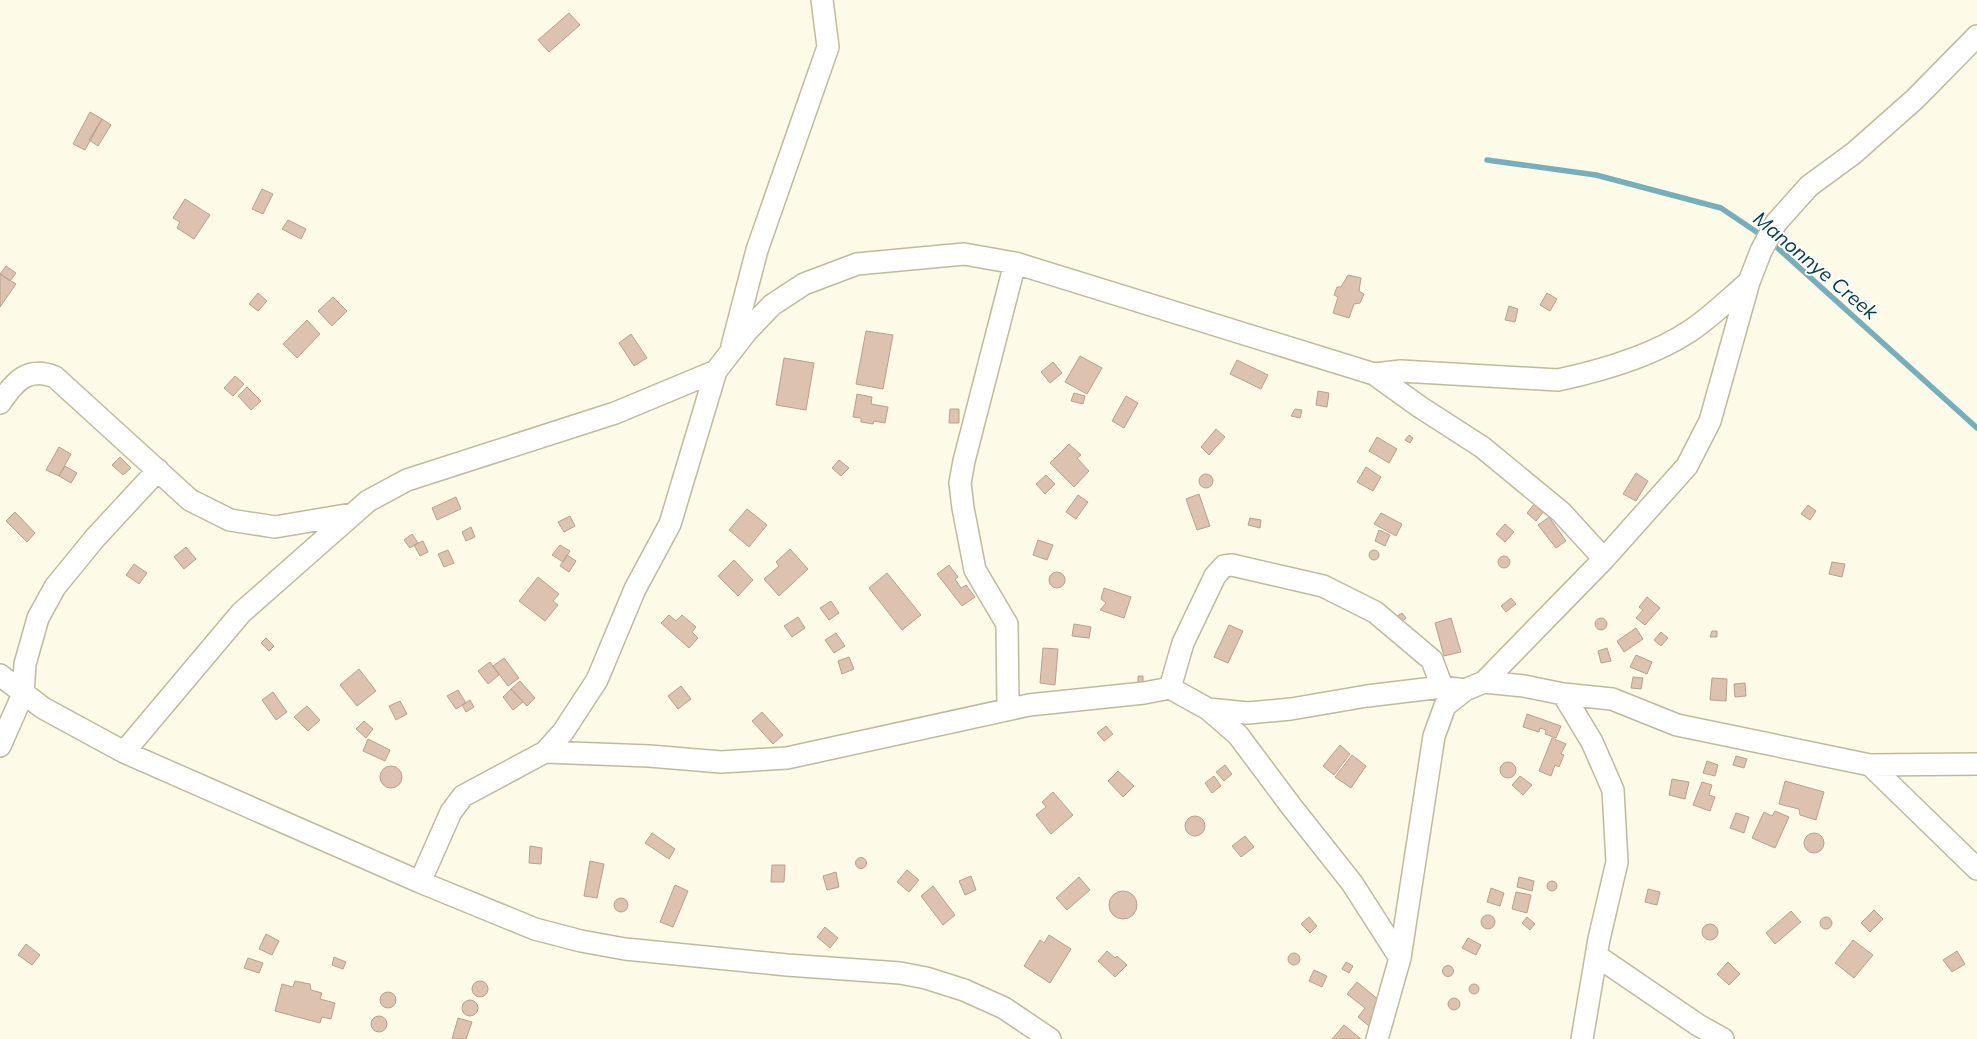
<svg xmlns="http://www.w3.org/2000/svg" width="1977" height="1039" font-family="Mulish,sans-serif">
<style>
.lines{fill:none;stroke-linecap:round;stroke-linejoin:round}
.stream{stroke:#75afbb;stroke-width:5.5}
.building{fill:#ddc3af;stroke:#b9a08d}
.minor-casing{stroke:#c0ba9d;stroke-width:24}
.minor{stroke:#fff;stroke-width:21}
.labels{text-anchor:middle;dominant-baseline:central;stroke-width:4;stroke-linejoin:round;paint-order:stroke}
.water-label{font-size:20px;font-style:italic;fill:#013b45;stroke:#fff}
</style>
<rect width="100%" height="100%" fill="#fefae8"/>
<g class="lines">
<path class="stream" d="M1487,160L1596,175L1721,208L1764,237
M1771,242L1977,428"/>
</g>
<path class="building" d="M569,13L580,25L549,52L538,40Z
M90,112L102,119L85,150L73,144Z
M102,119L111,125L98,146L89,140Z
M262,189L273,194L263,214L252,209Z
M185,199L210,215L194,239L177,228L180,222L173,218Z
M288,220L306,229L301,239L282,229Z
M6,266L16,273L10,281L0,274Z
M0,274L16,284L0,307Z
M1348,275L1361,278L1359,291L1364,294L1360,303L1354,304L1349,318L1333,313L1338,297L1334,295L1337,287H1341Z
M258,293L267,301L258,311L249,304Z
M1547,293L1557,299L1550,311L1540,305Z
M333,297L347,311L332,326L318,311Z
M1509,306L1518,309L1515,322L1505,320Z
M307,320L320,334L297,358L283,344Z
M866,331L893,335L883,389L856,384Z
M631,334L647,358L634,366L619,343Z
M1080,356L1102,368L1087,394L1065,382Z
M784,358L814,363L806,410L776,405Z
M1237,360L1268,375L1261,389L1230,374Z
M1053,362L1062,373L1050,383L1041,372Z
M235,376L244,384L233,396L224,388Z
M247,387L261,401L251,410L238,396Z
M1318,391L1329,393L1327,407L1316,405Z
M1074,393L1085,396L1083,404L1071,401Z
M857,394L872,397L871,404L888,407L885,423L874,421L873,424L861,422V418L853,417Z
M1126,396L1138,403L1124,428L1112,421Z
M950,409H959V423H949Z
M1295,409L1302,410L1300,418L1291,416Z
M1216,429L1225,437L1209,455L1201,447Z
M1409,435L1413,438L1410,443L1405,440Z
M1377,437L1397,449L1389,463L1369,451Z
M1069,444L1081,455L1077,458L1089,471L1074,487L1050,463Z
M59,447L71,454L59,476L46,470Z
M120,457L131,468L123,475L112,465Z
M839,460L849,468L841,476L832,468Z
M65,466L77,473L71,483L59,476Z
M1366,467L1381,477L1373,491L1357,482Z
M1636,473L1648,481L1636,501L1623,494Z
M1199 481a7 7 0 1 1 14 0a7 7 0 1 1-14 0Z
M1046,475L1055,484L1045,494L1036,484Z
M1199,494L1210,526L1197,530L1186,499Z
M1078,495L1088,502L1076,519L1066,512Z
M456,497L461,509L437,520L432,508Z
M1535,503L1545,510L1536,521L1527,513Z
M1808,505L1816,511L1810,520L1801,514Z
M747,509L767,525L749,547L729,530Z
M15,512L35,533L27,542L6,521Z
M1381,513L1402,524L1396,536L1374,524Z
M570,516L575,526L564,532L558,522Z
M1549,517L1566,541L1556,548L1538,525Z
M1250,518L1261,520L1260,528L1248,525Z
M1505,524L1514,532L1505,542L1496,534Z
M471,527L475,537L466,541L462,532Z
M1379,530L1390,535L1385,546L1375,541Z
M412,534L418,543L410,548L404,540Z
M1038,540L1053,545L1047,560L1033,555Z
M423,541L428,552L420,556L414,545Z
M560,545L570,551L563,562L552,555Z
M186,547L196,559L184,569L174,557Z
M790,549L808,569L779,596L764,579L779,566L776,562Z
M1369 555a5 5 0 1 1 10 0a5 5 0 1 1-10 0Z
M448,550L454,563L444,567L438,554Z
M567,555L576,561L569,572L560,566Z
M1498 562a6 6 0 1 1 12 0a6 6 0 1 1-12 0Z
M734,560L753,580L738,596L718,576Z
M1832,562L1845,564L1842,577L1829,574Z
M134,564L147,573L139,584L126,575Z
M949,565L958,577L955,579L961,588L966,585L975,597L962,606L937,574Z
M1049 580a8 8 0 1 1 16 0a8 8 0 1 1-16 0Z
M887,573L921,615L902,630L869,588Z
M538,577L559,594L553,601L558,605L545,621L519,601Z
M1104,588L1131,597L1124,618L1100,610L1106,603L1101,599Z
M1647,597L1660,608L1645,625L1636,618L1643,610L1639,607Z
M1511,598L1516,604L1506,612L1501,606Z
M831,601L839,613L829,620L820,608Z
M1402,613L1406,618L1400,623L1396,617Z
M669,615L676,621L682,615L696,627L692,632L698,638L689,648L661,623Z
M798,617L805,628L792,637L784,626Z
M1595 624a6 6 0 1 1 12 0a6 6 0 1 1-12 0Z
M1451,618L1461,652L1444,656L1435,623Z
M1074,624L1091,627L1089,638L1072,636Z
M1229,625L1243,631L1228,663L1214,657Z
M1636,628L1643,639L1624,652L1617,641Z
M1712,631H1717V637H1710Z
M1661,632L1668,638L1661,646L1654,640Z
M836,633L845,646L834,653L825,640Z
M266,638L274,646L269,651L261,643Z
M1043,648L1058,649L1055,685L1040,683Z
M1607,648L1611,661L1601,663L1598,651Z
M1636,655L1652,662L1647,674L1630,667Z
M849,657L854,669L842,674L838,661Z
M504,658L519,678L508,686L493,666Z
M490,662L499,675L488,684L478,671Z
M359,669L376,691L357,706L340,685Z
M1138,676H1143V683H1138Z
M1633,677L1643,678L1641,689L1631,688Z
M1712,678L1727,679L1726,701L1710,700Z
M520,681L535,698L527,706L511,689Z
M1745,683L1746,696L1735,697L1734,684Z
M681,686L691,699L678,709L668,696Z
M511,689L523,702L513,710L503,697Z
M458,690L466,703L456,709L447,696Z
M273,692L287,712L276,720L262,700Z
M470,700L474,707L466,712L462,705Z
M400,701L407,714L396,720L389,706Z
M307,706L320,720L308,731L294,717Z
M762,712L783,735L773,744L752,721Z
M1527,714L1561,726L1556,738L1545,734L1546,730L1540,728L1539,732L1523,727Z
M364,721L373,729L366,738L356,729Z
M1106,726L1113,734L1104,741L1097,733Z
M1552,738L1566,744L1561,754L1564,755L1559,767L1555,765L1551,776L1539,771Z
M368,739L390,750L385,761L363,751Z
M1340,745L1350,754L1334,775L1323,766Z
M1352,755L1366,766L1351,788L1335,777Z
M1736,756L1747,759L1744,768L1733,765Z
M1707,761L1718,765L1715,776L1703,773Z
M1500 770a8 8 0 1 1 16 0a8 8 0 1 1-16 0Z
M1225,765L1232,774L1224,781L1216,772Z
M380 777a11 11 0 1 1 22 0a11 11 0 1 1-22 0Z
M1118,771L1134,786L1123,797L1108,781Z
M1214,776L1221,786L1212,793L1205,783Z
M1520,776L1532,785L1523,795L1512,785Z
M1672,779L1689,782L1685,799L1669,795Z
M1785,781L1824,792L1816,820L1800,815L1799,809L1779,804Z
M1702,782L1712,785L1709,795L1715,797L1710,811L1693,805Z
M1053,792L1073,815L1051,834L1036,815L1046,807L1042,802Z
M1775,811L1789,817L1775,848L1752,838L1764,812L1772,816Z
M1736,813L1749,817L1744,833L1730,828Z
M1185 826a10 10 0 1 1 20 0a10 10 0 1 1-20 0Z
M1804 843a10 10 0 1 1 20 0a10 10 0 1 1-20 0Z
M652,833L675,849L669,859L645,843Z
M1245,836L1254,847L1241,857L1232,846Z
M530,846L542,848L541,864L529,863Z
M855.5 863a5.5 5.5 0 1 1 11 0a5.5 5.5 0 1 1-11 0Z
M590,861L604,864L597,898L584,896Z
M772,865H785L784,882H771Z
M907,870L919,880L909,892L897,882Z
M836,872L839,887L827,890L823,876Z
M971,876L976,890L965,895L959,881Z
M1079,877L1090,890L1067,910L1056,898Z
M1519,877L1534,881L1532,891L1517,887Z
M1547 886a5 5 0 1 1 10 0a5 5 0 1 1-10 0Z
M675,885L688,891L673,927L660,922Z
M933,886L955,915L943,925L921,896Z
M1491,888L1504,893L1500,906L1487,902Z
M1648,889L1660,892L1657,905L1645,902Z
M1109 905a14 14 0 1 1 28 0a14 14 0 1 1-28 0Z
M1516,892L1531,895L1527,913L1512,909Z
M614 905a7 7 0 1 1 14 0a7 7 0 1 1-14 0Z
M1874,910L1883,919L1870,932L1861,923Z
M1791,911L1801,922L1775,944L1766,933Z
M1481 922a7 7 0 1 1 14 0a7 7 0 1 1-14 0Z
M1820 923a6 6 0 1 1 12 0a6 6 0 1 1-12 0Z
M1309,917L1317,926L1310,933L1301,924Z
M1527,917L1535,924L1530,930L1522,923Z
M1702 932a8 8 0 1 1 16 0a8 8 0 1 1-16 0Z
M825,927L838,938L830,948L817,937Z
M266,934L279,941L272,955L259,949Z
M1049,935L1071,949L1050,983L1024,966L1040,940L1044,943Z
M1468,938L1481,945L1476,955L1462,948Z
M1853,940L1873,955L1854,978L1835,963Z
M26,944L40,955L32,965L18,955Z
M1107,951L1115,958L1117,956L1127,965L1115,977L1098,961Z
M1957,951L1965,964L1952,972L1943,960Z
M1288 959a6 6 0 1 1 12 0a6 6 0 1 1-12 0Z
M334,957L346,962L343,969L332,965Z
M248,958L263,963L259,973L244,968Z
M1346,962L1353,966L1349,973L1342,969Z
M1728,962L1740,974L1729,985L1717,974Z
M1442.5 971a5.5 5.5 0 1 1 11 0a5.5 5.5 0 1 1-11 0Z
M1314,970L1327,976L1322,987L1309,981Z
M295,981L310,984L311,990L322,993L320,999L335,1003L331,1019L322,1017L320,1023L275,1011L282,984L293,987Z
M472 989a8 8 0 1 1 16 0a8 8 0 1 1-16 0Z
M1357,982L1385,1005L1369,1026L1358,1017L1365,1008L1347,994Z
M1469 989a5 5 0 1 1 10 0a5 5 0 1 1-10 0Z
M380 1000a8 8 0 1 1 16 0a8 8 0 1 1-16 0Z
M1448 1004a6 6 0 1 1 12 0a6 6 0 1 1-12 0Z
M462 1008a8 8 0 1 1 16 0a8 8 0 1 1-16 0Z
M371 1024a8 8 0 1 1 16 0a8 8 0 1 1-16 0Z
M458,1018L472,1022L466,1039H452Z
M1344,1025L1361,1039H1332Z"/>
<g class="lines">
<defs>
<path id="minor" d="M732,346L757,250L828,47L822,0
M1374,374L1420,407L1482,447L1561,512L1604,559
M0,403C15,381 28,366 55,377L190,500L230,520L275,527L352,514
M0,675L43,708L124,752L420,882L535,929L581,941L625,949L787,965L900,973L926,978L964,990L1004,1008L1050,1039
M1484,682L1524,686L1563,694L1612,699L1677,725L1870,765L1977,764
M1170,688L1208,709L1238,735L1291,806L1352,883L1400,958
M1563,694L1592,742L1613,790L1617,862L1599,939L1582,1039
M1008,709L1007,624L975,570L963,508L960,483L964,461L1015,263
M1208,709L1248,713L1291,709L1367,696L1442,687
M0,746L23,694L25,664L38,618L55,587L95,538L158,470
M124,752L241,613L368,501L407,480L615,413L716,371L747,331L772,305L804,284L857,264L964,254L1015,263L1374,374L1401,371L1558,380C1600,371 1654,355 1690,331C1711,317 1730,298 1749,282
M545,752L649,756L721,762L787,758L1029,705L1144,693L1170,688L1183,643L1215,576L1224,566L1232,565L1323,586L1375,612L1432,660L1442,687L1465,690
M1870,765L1977,869
M420,882L451,812L463,796L545,752L563,732L597,680L635,589L670,524L716,371
M1597,956L1698,1025L1723,1039
M1377,1039L1400,958L1434,736L1445,706L1465,690L1484,682L1604,559L1687,466L1710,421L1749,282L1761,251L1776,223L1809,186L1854,153L1915,99L1977,36"/>
</defs>
<use href="#minor" class="minor-casing"/>
<use href="#minor" class="minor"/>
</g>
<g class="labels">
<g class="water-label">
<text transform="translate(1816 265) rotate(40)">Manonnye Creek</text>
</g>
</g>
</svg>
